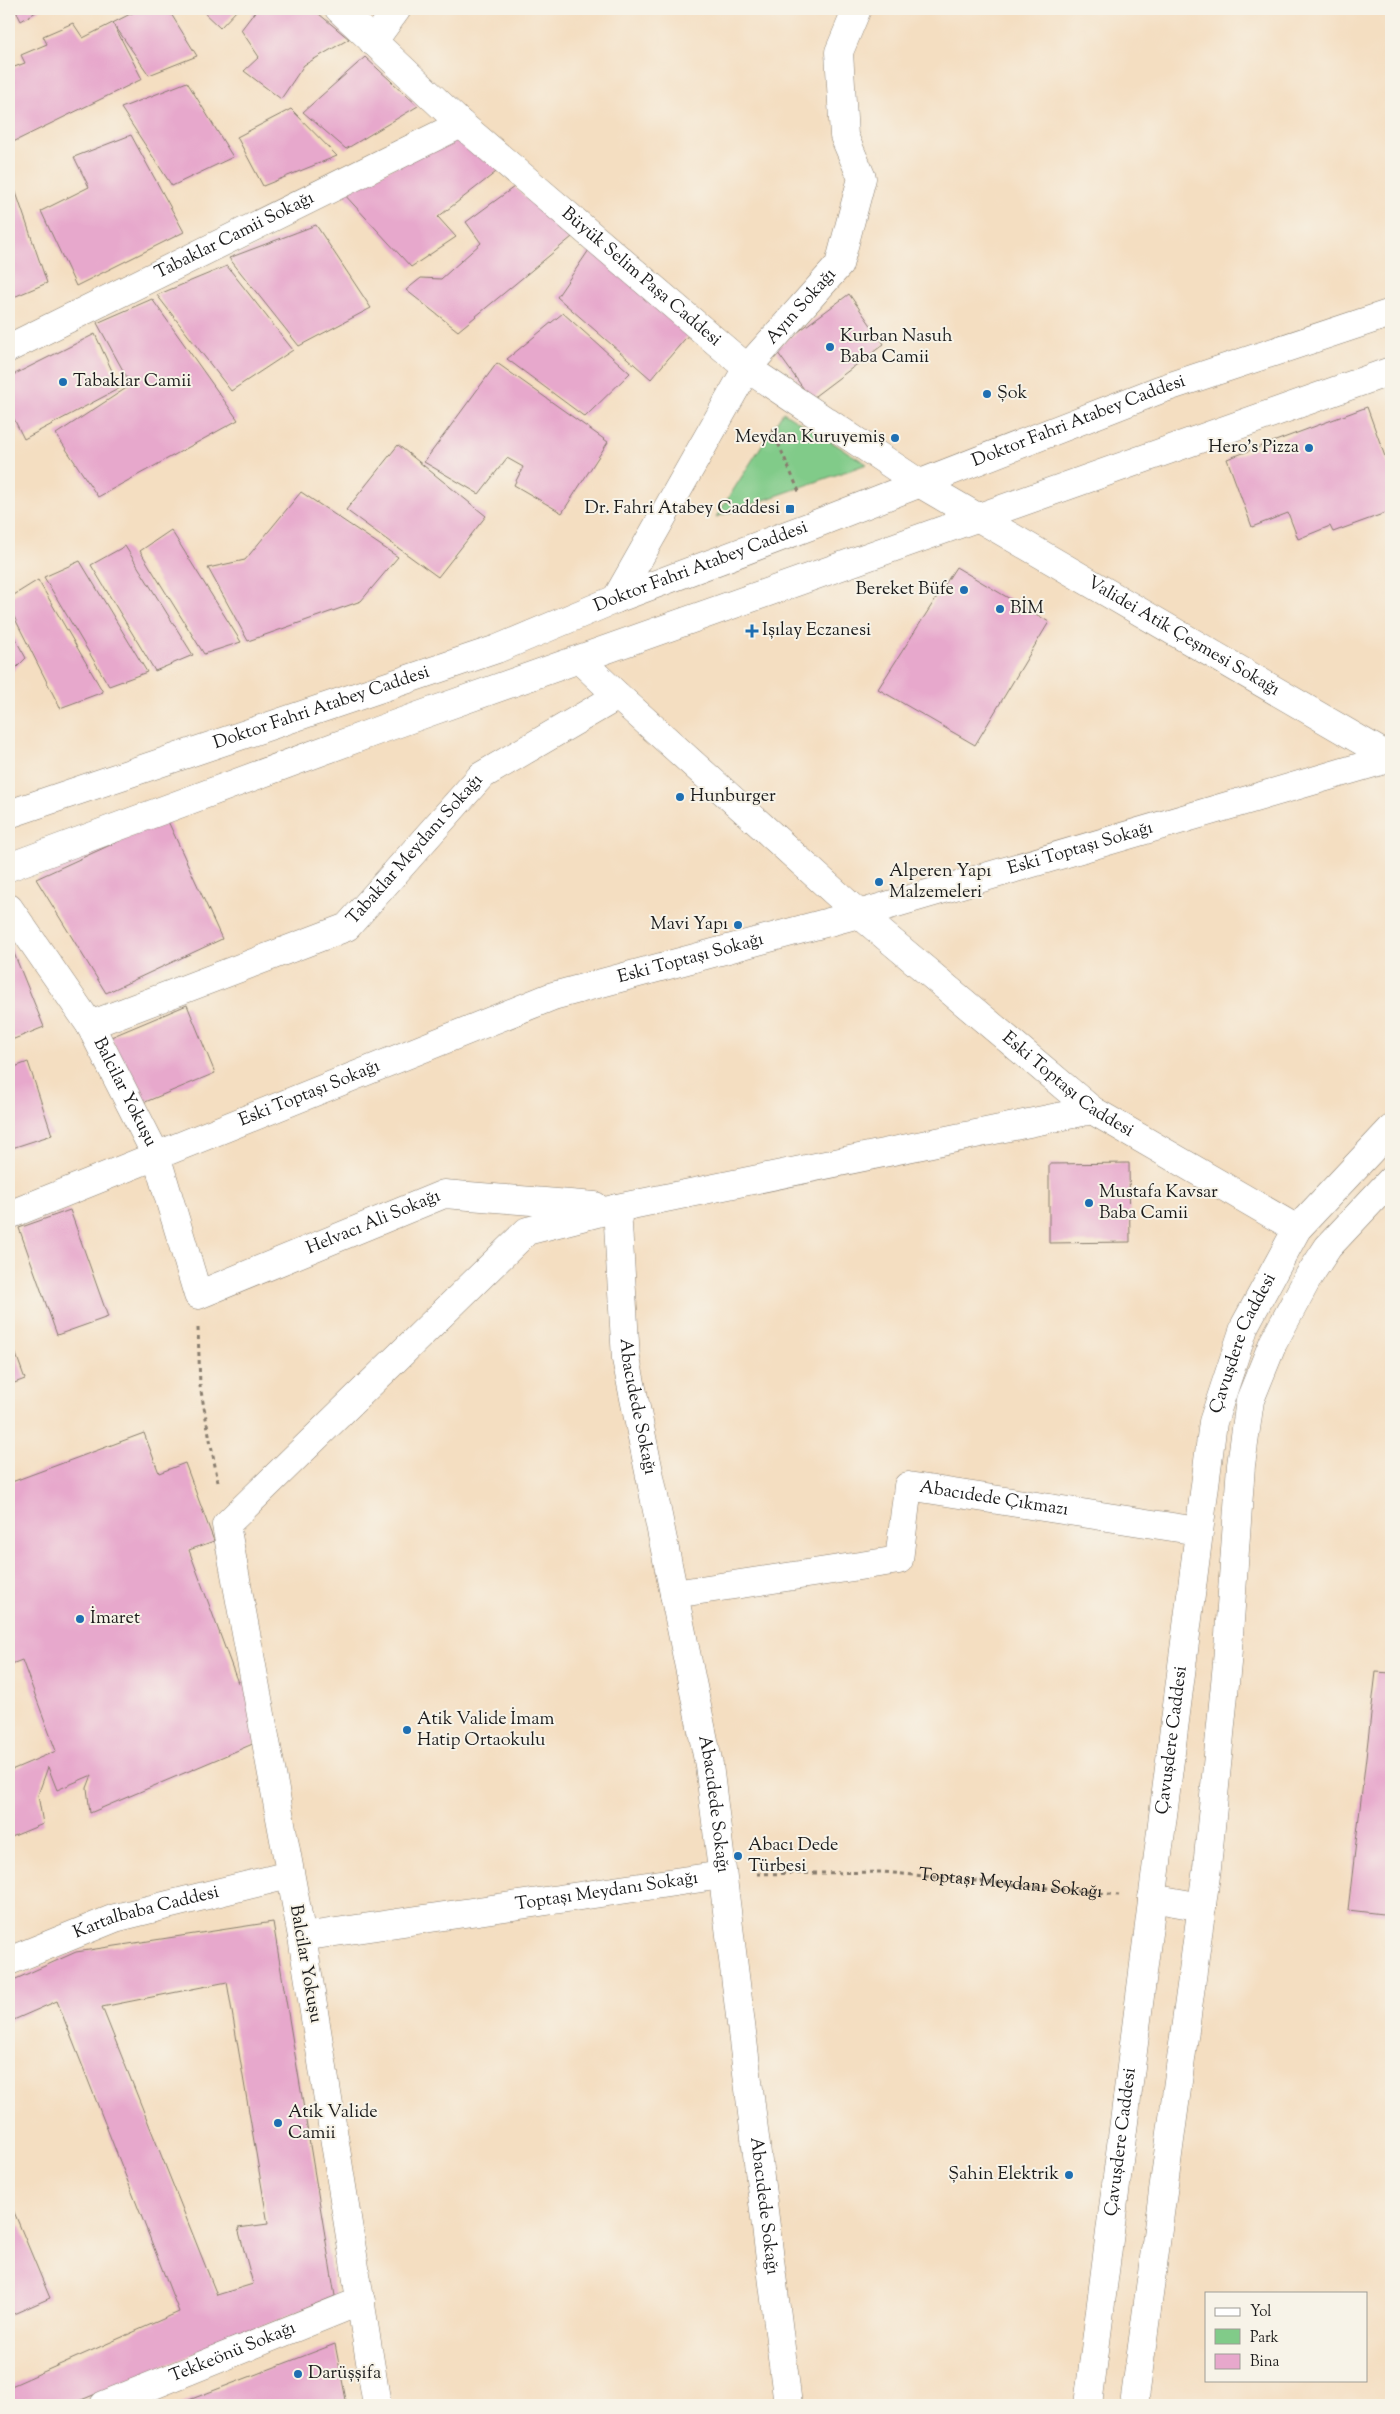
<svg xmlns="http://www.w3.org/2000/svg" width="1400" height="2414" font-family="'Sorts Mill Goudy',serif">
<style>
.green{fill:#81cb89;stroke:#4e7452}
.building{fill:#e7a8cc;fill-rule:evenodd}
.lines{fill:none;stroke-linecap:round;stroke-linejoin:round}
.street-casing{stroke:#887d6e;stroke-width:29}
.secondary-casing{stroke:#887d6e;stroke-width:29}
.primary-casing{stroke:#887d6e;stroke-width:29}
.path{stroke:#887d6e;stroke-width:3;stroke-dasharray:4 4;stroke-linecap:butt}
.street{stroke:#fff;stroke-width:28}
.secondary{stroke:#fff;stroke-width:28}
.primary{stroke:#fff;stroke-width:28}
.poi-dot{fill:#1f6fb2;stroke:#f7f3e8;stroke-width:2}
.labels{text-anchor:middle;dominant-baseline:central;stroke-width:4;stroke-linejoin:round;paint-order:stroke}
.street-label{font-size:18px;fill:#1c1c1c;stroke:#f7f3e8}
.poi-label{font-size:18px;fill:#1c1c1c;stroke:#f7f3e8;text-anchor:start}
</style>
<rect width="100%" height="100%" fill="#f7f3e8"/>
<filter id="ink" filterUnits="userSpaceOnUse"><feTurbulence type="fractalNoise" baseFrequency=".02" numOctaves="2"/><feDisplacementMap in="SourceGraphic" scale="10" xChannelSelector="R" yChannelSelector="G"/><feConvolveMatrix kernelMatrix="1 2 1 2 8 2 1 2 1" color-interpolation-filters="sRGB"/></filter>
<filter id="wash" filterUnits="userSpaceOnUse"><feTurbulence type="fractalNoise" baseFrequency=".0096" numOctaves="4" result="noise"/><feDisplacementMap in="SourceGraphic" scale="20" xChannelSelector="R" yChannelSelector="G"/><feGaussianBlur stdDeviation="1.12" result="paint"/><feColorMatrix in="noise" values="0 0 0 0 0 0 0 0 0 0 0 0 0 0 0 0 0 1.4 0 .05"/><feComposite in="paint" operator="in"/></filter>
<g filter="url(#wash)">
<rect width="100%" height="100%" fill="#f4dec1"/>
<path class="green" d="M783,412L867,464L716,517Z"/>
<g id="blocks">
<path class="building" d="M15,9H41L21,21Z
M140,9H168L197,56L149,75L113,23L142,79L9,144V69L25,63L21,55L47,44L43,36L73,23L83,38Z
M200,9H238L220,28Z
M257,9H313L349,39L304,65L281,99L244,71L259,57L241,30Z
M365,57L418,106L346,149L303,112Z
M187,82L233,157L172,186L121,108Z
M291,109L337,156L263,186L237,137Z
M460,134L500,169L438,217L456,237L411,267L343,193Z
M131,135L184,232L76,286L41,211L89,187L74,157Z
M9,172L47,283L9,299Z
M514,187L572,237L458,331L406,290L421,278L441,279L481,243L466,222Z
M316,225L371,308L299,346L229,258Z
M591,247L690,333L651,379L557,297Z
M227,266L293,350L231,391L157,295Z
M849,294L884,344L811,399L775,349Z
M152,299L238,420L98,497L56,434L131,385L97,323Z
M563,313L630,373L585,417L507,359Z
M95,334L120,388L24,439L9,409V377Z
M497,363L608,442L562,513L514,485L523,467L507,458L479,494L424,462Z
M1367,407L1391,473V511L1333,532L1330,526L1298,539L1288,513L1252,527L1227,459Z
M398,445L486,516L438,577L346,510Z
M301,492L398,557L361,601L248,641L208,568L245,560Z
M171,530L241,642L204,654L140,551Z
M125,546L193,655L155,671L91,565Z
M80,561L147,672L109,686L44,577Z
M956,567L1049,622L975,745L878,689Z
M38,580L103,692L60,708L9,607V598Z
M9,628L26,658L9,675Z
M167,819L222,939L106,993L36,879Z
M9,941L44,1027L9,1041Z
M187,1005L215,1073L138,1105L111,1037Z
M28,1062L52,1135L9,1149V1069Z
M1129,1163L1130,1242L1049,1243V1164Z
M70,1210L108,1317L57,1335L19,1228Z
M9,1335L25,1379L9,1385Z
M144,1433L159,1473L185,1463L214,1541L189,1550L238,1683L249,1676L255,1743L90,1813L87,1788L92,1775L57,1790L48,1767L38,1795L43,1824L9,1838V1771L56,1751L22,1660L9,1665V1483Z
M1376,1672L1391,1673V1915L1348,1910Z
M273,1922L335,2296L69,2405H9V2387L179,2312L57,2001L9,2022V1982L76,1952ZM227,1982L268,2224L238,2228L253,2284L217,2295L102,2007Z
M9,2200L50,2298L9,2316Z
M335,2344L347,2405H176Z"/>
</g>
</g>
<g filter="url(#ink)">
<use href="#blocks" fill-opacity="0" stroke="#887d6e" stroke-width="1"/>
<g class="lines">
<defs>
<g id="street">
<path d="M373,42L397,9"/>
<path id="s2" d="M9,348L461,124"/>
<path id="s3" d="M747,368L839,265L862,178L844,136L839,52L857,9"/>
<path id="s4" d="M618,696L859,914L1092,1110L1297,1229"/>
<path id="s5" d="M9,908L90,1025L156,1155L198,1295L444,1194L595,1206"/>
<path id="s6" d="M90,1025L347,927L481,776L618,696L580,660"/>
<path id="s7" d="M617,1208L626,1359L709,1765L788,2405"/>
<path id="s8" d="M9,1215L553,996L859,914L1391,758"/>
<path id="s9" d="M674,1594L899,1560L908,1486L1198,1531"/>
<path id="s10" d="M302,1937L722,1875"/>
<path id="s11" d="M104,2405L361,2301"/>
<path d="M377,2405L302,1937L226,1525L527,1231L617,1208L1092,1110"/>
</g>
<g id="secondary">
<path id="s12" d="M339,9L461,124L747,368L919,483L1391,758"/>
<path d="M616,599L747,368"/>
<path d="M1152,1898L1202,1907"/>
<path id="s13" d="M9,1961L115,1918L289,1875"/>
<path id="s14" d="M1088,2405L1213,1422L1245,1325L1297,1229L1391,1129"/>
<path d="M1134,2405L1207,1868L1227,1663L1241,1465L1250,1400L1273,1343L1309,1276L1328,1247L1391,1180"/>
</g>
<g id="primary">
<path id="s15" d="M9,814L497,649L616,599L813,525L1159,390L1391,313"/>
<path d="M9,867L382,729L1391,371"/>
</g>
</defs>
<use href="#street" class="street-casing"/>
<use href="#secondary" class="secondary-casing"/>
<use href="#primary" class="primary-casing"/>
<g class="path">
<path d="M772,429L800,494"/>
<path d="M198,1328L200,1386L218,1482"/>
<path id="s1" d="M757,1874L883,1872L1119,1895"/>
</g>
<use href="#street" class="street"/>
<use href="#secondary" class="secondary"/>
<use href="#primary" class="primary"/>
</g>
</g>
<g class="poi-dot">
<circle cx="830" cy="347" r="5"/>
<circle cx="63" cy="382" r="5"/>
<circle cx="987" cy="394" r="5"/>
<circle cx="895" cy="438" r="5"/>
<circle cx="1309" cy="448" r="5"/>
<rect x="785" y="504" width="10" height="10" rx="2.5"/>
<circle cx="964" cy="590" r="5"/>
<circle cx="1000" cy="609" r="5"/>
<path d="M749.5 623.5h5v5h5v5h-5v5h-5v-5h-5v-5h5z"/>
<circle cx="680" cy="797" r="5"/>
<circle cx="879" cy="882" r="5"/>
<circle cx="738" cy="925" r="5"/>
<circle cx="1089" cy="1203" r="5"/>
<circle cx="80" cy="1619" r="5"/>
<circle cx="407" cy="1730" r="5"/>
<circle cx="738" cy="1856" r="5"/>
<circle cx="278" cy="2123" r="5"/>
<circle cx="1069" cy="2175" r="5"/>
<circle cx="298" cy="2374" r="5"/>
</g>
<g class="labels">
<g class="street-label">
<text stroke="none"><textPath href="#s2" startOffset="252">Tabaklar Camii Sokağı</textPath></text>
<text stroke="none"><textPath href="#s12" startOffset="404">Büyük Selim Paşa Caddesi</textPath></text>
<text stroke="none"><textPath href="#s3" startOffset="82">Ayın Sokağı</textPath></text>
<text stroke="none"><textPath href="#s15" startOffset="1140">Doktor Fahri Atabey Caddesi</textPath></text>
<text stroke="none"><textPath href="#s15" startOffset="735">Doktor Fahri Atabey Caddesi</textPath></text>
<text stroke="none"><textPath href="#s12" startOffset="1056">Validei Atik Çeşmesi Sokağı</textPath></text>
<text stroke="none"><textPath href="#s15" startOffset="330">Doktor Fahri Atabey Caddesi</textPath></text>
<text stroke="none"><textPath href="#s8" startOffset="1134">Eski Toptaşı Sokağı</textPath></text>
<text stroke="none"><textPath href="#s6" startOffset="378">Tabaklar Meydanı Sokağı</textPath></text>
<text stroke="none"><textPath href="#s8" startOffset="729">Eski Toptaşı Sokağı</textPath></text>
<text stroke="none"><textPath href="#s4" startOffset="595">Eski Toptaşı Caddesi</textPath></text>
<text stroke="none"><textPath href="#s5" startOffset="218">Balcilar Yokuşu</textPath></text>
<text stroke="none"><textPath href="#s8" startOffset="324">Eski Toptaşı Sokağı</textPath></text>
<text stroke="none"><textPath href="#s5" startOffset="624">Helvacı Ali Sokağı</textPath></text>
<text stroke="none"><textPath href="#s14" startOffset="1075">Çavuşdere Caddesi</textPath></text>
<text stroke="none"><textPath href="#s7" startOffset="200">Abacıdede Sokağı</textPath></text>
<text stroke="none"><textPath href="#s9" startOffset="389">Abacıdede Çıkmazı</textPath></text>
<text stroke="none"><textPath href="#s14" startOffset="670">Çavuşdere Caddesi</textPath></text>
<text stroke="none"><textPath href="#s7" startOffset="605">Abacıdede Sokağı</textPath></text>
<text stroke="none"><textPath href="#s1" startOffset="254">Toptaşı Meydanı Sokağı</textPath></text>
<text stroke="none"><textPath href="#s10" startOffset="308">Toptaşı Meydanı Sokağı</textPath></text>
<text stroke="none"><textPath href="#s13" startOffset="146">Kartalbaba Caddesi</textPath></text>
<text transform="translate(305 1964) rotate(80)">Balcilar Yokuşu</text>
<text stroke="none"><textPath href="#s14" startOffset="265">Çavuşdere Caddesi</textPath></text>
<text stroke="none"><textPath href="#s7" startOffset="1010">Abacıdede Sokağı</textPath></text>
<text stroke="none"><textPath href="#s11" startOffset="139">Tekkeönü Sokağı</textPath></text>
</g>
<g class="poi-label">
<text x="840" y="337">Kurban Nasuh<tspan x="840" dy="21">Baba Camii</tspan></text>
<text x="73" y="382">Tabaklar Camii</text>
<text x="997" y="394">Şok</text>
<text x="885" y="438" text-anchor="end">Meydan Kuruyemiş</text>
<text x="1299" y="448" text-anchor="end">Hero's Pizza</text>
<text x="780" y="509" text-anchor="end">Dr. Fahri Atabey Caddesi</text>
<text x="954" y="590" text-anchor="end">Bereket Büfe</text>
<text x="1010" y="609">BİM</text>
<text x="762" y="631">Işılay Eczanesi</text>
<text x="690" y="797">Hunburger</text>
<text x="889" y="872">Alperen Yapı<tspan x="889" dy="21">Malzemeleri</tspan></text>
<text x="728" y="925" text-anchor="end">Mavi Yapı</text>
<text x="1099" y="1193">Mustafa Kavsar<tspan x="1099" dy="21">Baba Camii</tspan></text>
<text x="90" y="1619">İmaret</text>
<text x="417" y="1720">Atik Valide İmam<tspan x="417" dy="21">Hatip Ortaokulu</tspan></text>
<text x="748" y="1846">Abacı Dede<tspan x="748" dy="21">Türbesi</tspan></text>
<text x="288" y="2113">Atik Valide<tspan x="288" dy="21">Camii</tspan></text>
<text x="1059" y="2175" text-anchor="end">Şahin Elektrik</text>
<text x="308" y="2374">Darüşşifa</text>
</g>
</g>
<rect width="1400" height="2414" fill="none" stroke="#f7f3e8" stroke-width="30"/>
<rect x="1205" y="2292" width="162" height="90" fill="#f7f3e8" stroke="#9f9d96"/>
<rect x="1215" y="2308" width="25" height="8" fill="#ffffff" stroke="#9f9d96"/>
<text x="1250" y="2316" font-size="15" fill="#1c1c1c">Yol</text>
<rect x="1215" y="2329" width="25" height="15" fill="#81cb89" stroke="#9f9d96"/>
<text x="1250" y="2342" font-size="15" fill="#1c1c1c">Park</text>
<rect x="1215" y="2354" width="25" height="15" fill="#e7a8cc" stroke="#9f9d96"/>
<text x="1250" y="2366" font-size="15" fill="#1c1c1c">Bina</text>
</svg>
